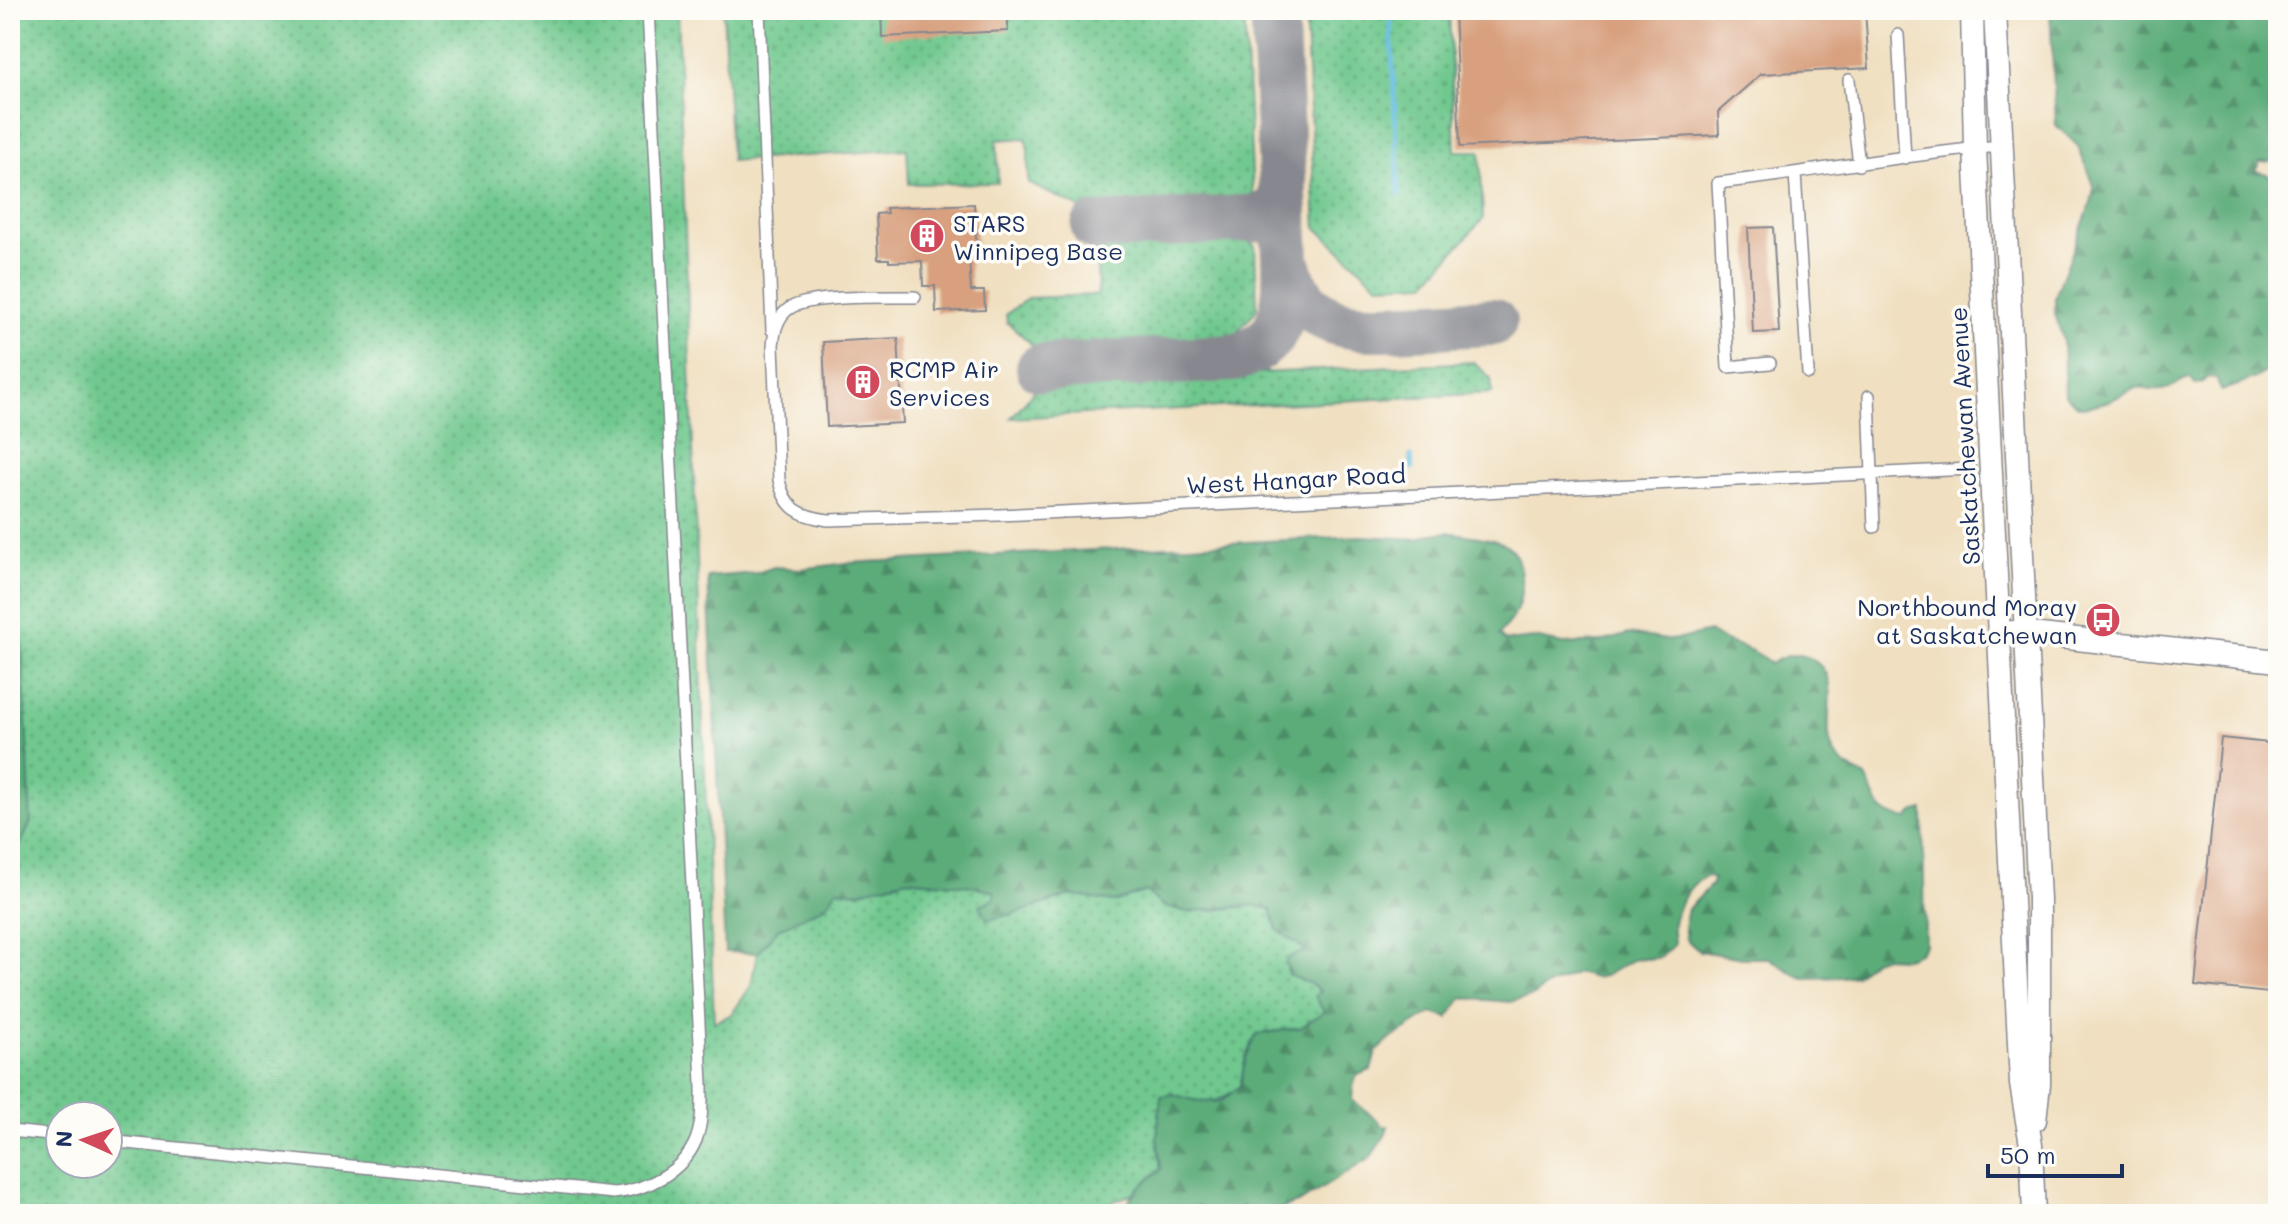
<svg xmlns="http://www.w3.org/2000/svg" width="2288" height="1224" font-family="Mali,sans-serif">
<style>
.grass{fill:url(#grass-dots);stroke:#467c76;stroke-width:2;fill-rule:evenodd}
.forest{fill:url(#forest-firs);stroke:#3c6e6c;stroke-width:2}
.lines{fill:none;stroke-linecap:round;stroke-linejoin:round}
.stream{stroke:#64bde2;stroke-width:5}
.taxiway{stroke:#86878f;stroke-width:48}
.building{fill:#d8a07f}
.lane-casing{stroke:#86878f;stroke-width:14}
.street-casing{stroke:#86878f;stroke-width:25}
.lane{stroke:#fff;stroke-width:11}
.street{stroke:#fff;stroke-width:22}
.labels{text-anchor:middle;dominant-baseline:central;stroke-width:7;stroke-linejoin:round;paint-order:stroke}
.poi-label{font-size:24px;fill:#1b2f5e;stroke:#fdfcf7;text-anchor:start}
.street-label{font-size:24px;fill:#1b2f5e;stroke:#fdfcf7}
</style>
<defs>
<pattern id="grass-dots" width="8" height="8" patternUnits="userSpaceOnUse" patternTransform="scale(2)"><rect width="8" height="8" fill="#70c88e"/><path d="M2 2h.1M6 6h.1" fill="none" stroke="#5ba377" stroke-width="1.8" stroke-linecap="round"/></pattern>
<pattern id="forest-firs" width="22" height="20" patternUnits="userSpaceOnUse" patternTransform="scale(2)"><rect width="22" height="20" fill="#5cac79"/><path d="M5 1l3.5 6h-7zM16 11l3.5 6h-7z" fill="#4b8c66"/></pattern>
</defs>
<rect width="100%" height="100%" fill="#fdfcf7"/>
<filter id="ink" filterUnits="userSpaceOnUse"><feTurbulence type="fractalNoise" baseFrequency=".0125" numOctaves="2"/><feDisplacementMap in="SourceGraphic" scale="16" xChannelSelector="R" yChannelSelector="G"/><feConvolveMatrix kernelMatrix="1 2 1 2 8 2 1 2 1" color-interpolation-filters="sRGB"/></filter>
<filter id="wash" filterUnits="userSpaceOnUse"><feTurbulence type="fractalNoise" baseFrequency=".006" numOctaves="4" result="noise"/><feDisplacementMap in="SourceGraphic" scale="32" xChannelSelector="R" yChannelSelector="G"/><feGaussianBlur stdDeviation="1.8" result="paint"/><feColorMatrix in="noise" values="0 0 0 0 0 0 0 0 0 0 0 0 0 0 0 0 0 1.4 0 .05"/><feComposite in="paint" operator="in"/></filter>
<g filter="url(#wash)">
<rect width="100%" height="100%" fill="#f0dfc0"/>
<path class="grass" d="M10,10H677L714,1022L731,1015L751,986L757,953L778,929L798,917L837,889L857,892L907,879L973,886L995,891L994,899L1049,903L1070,895L1114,902L1146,891L1162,905L1210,911L1254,905L1271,909L1306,950L1288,975L1308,982L1320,992L1324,1012L1300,1028L1257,1034L1246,1057L1240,1086C1212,1108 1205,1104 1173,1094L1157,1136L1161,1169L1132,1194L1098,1208L1100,1214H357C328,1206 318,1205 288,1214L10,1213ZM60,1116H108V1164H60Z
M723,10H1244L1253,194L1239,208L1095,215L1028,183V151L1026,138L997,140L998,183L909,184L907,149L731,161Z
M1305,10H1449L1455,151H1480L1483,219L1426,283L1378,285L1316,227Z
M1240,233L1255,246L1257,309L1230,341L1039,351L1007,322L1006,315L1027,298L1098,295L1096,240Z
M1474,362L1491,379L1492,393L1011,418L1040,384Z"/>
<path class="forest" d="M2050,10H2278V161L2260,162L2255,171L2267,174L2278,184V363C2262,377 2242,384 2221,391L2216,378L2208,377L2202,382L2195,384L2191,378C2180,379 2176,387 2166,389C2157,391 2146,390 2138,387C2113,399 2108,404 2079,407L2065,395L2063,340L2055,313V297L2091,203L2094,188L2078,146L2056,125Z
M10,490L15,497L31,822L21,844L10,851Z
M1448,532C1465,536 1488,536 1504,544C1524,553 1524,591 1517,609C1513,619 1505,626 1499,635L1505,641L1534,638L1563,644L1601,642L1629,634L1667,640L1680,639L1709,632C1727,646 1755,646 1770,664C1784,656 1795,651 1811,659C1847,677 1816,727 1836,756C1843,767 1855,771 1866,777C1879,803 1874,814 1908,819L1913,813L1923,810L1925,945L1919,953L1906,958L1882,957L1873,960L1856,975L1842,977L1804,978L1794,974L1769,958H1743L1699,951L1686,939L1684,926L1688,909L1712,884L1713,879L1709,876C1692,878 1679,904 1674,919C1671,927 1674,937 1674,945L1662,956L1656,958L1632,960L1604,976L1595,978L1577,973L1543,988L1534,996L1510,1002L1464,998L1460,1001L1448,1018L1432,1013L1392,1038L1376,1052L1371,1070L1357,1075L1353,1086L1352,1100L1380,1122V1126H1388L1386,1134L1370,1158L1300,1202L1281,1209H1246L1234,1214H1126C1124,1195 1148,1181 1161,1169L1157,1136L1161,1096L1173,1094L1200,1102L1221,1101L1240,1086L1246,1057L1257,1034L1300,1028L1324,1012L1315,996L1320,991L1308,982L1288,975L1286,959L1306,950L1277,930L1271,909L1254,905L1187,912L1162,905L1146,891L1114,902L1070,895L1017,913L987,920L980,905L994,899V891L973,886L907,879L857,892L837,889L827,905L778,929L757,953L725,952L708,577L757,573L774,567L801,569L847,563L1361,536L1418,539L1426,535Z"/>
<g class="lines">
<path class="stream" d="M1390,10L1399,195
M1411,456L1412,468"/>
<path class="taxiway" d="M1274,10L1283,195
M1286,260C1304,331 1352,329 1413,326C1439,325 1466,323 1493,322
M1040,368L1233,358C1286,345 1288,303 1286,258C1285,237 1284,216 1283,195L1279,206L1261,218L1095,227"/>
</g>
<g id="blocks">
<path class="building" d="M881,10H1008V31L882,37Z
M1454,10H1865L1869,68L1761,74L1718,112L1719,135L1460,147Z
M974,204L977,258H969L971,291H984L985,310L936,312L935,286H923L922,261L889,262V259H878L876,214L887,213L886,208Z
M1773,227L1779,332L1753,333L1748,228Z
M898,338L903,423L827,427L823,342Z
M2221,738L2278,744V994L2195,985Z"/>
</g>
</g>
<g filter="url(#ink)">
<use href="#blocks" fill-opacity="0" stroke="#86878f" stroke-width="2"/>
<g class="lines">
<defs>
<path id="lane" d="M759,10L772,330
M1898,35L1905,158
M1849,80L1859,165
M1795,174L1808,373
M915,297C887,297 811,295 790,308C777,316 774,332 773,346L779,480C785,509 800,516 828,520L999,515L1970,469
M1770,363L1728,367L1718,183C1812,172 1906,154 2001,146
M1869,396L1874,527
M10,1131L60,1136
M108,1141L614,1193C646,1190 683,1172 696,1140C703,1122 702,1101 702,1083L648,10"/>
<path id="street" d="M1972,10L1975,148L2021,1084L2031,1145L2034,1214
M1995,10L2039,899V1084L2035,1120
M2013,632L2278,661"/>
</defs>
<use href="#lane" class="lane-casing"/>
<use href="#street" class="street-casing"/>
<use href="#lane" class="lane"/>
<use href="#street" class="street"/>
</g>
</g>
<defs>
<symbol id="building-disc" viewBox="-11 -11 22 22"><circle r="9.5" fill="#d1495b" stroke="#fdfcf7"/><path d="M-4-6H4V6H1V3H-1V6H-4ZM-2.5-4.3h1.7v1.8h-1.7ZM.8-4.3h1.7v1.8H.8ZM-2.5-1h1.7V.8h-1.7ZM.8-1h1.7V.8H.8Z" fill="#fff"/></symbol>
<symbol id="bus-disc" viewBox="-11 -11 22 22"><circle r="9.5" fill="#d1495b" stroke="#fdfcf7"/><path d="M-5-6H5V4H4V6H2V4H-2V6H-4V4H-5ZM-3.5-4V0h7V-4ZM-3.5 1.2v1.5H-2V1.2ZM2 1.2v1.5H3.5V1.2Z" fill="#fff"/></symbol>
</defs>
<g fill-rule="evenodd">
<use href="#building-disc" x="907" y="216" width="40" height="40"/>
<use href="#building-disc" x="843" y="362" width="40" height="40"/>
<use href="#bus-disc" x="2083" y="600" width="40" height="40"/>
</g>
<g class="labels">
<g class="poi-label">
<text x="953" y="222">STARS<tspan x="953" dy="28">Winnipeg Base</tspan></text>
<text x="889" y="368">RCMP Air<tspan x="889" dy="28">Services</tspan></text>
<text x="2077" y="606" text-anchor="end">Northbound Moray<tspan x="2077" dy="28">at Saskatchewan</tspan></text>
</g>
<g class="street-label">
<text transform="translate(1964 436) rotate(-93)">Saskatchewan Avenue</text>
<text transform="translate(1296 479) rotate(-3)">West Hangar Road</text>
</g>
</g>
<rect width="2288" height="1224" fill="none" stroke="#fdfcf7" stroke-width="40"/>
<g transform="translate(84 1140) rotate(273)"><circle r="38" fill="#fdfcf7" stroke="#a3aaba" stroke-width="2"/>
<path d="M0-6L14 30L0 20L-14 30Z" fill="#d1495b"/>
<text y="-12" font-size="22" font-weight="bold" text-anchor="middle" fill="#1b2f5e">N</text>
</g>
<path d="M1988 1164v12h134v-12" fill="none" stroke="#1b2f5e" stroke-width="4"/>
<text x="2000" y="1164" font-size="24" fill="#1b2f5e" stroke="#fdfcf7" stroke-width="6" paint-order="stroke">50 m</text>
</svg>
